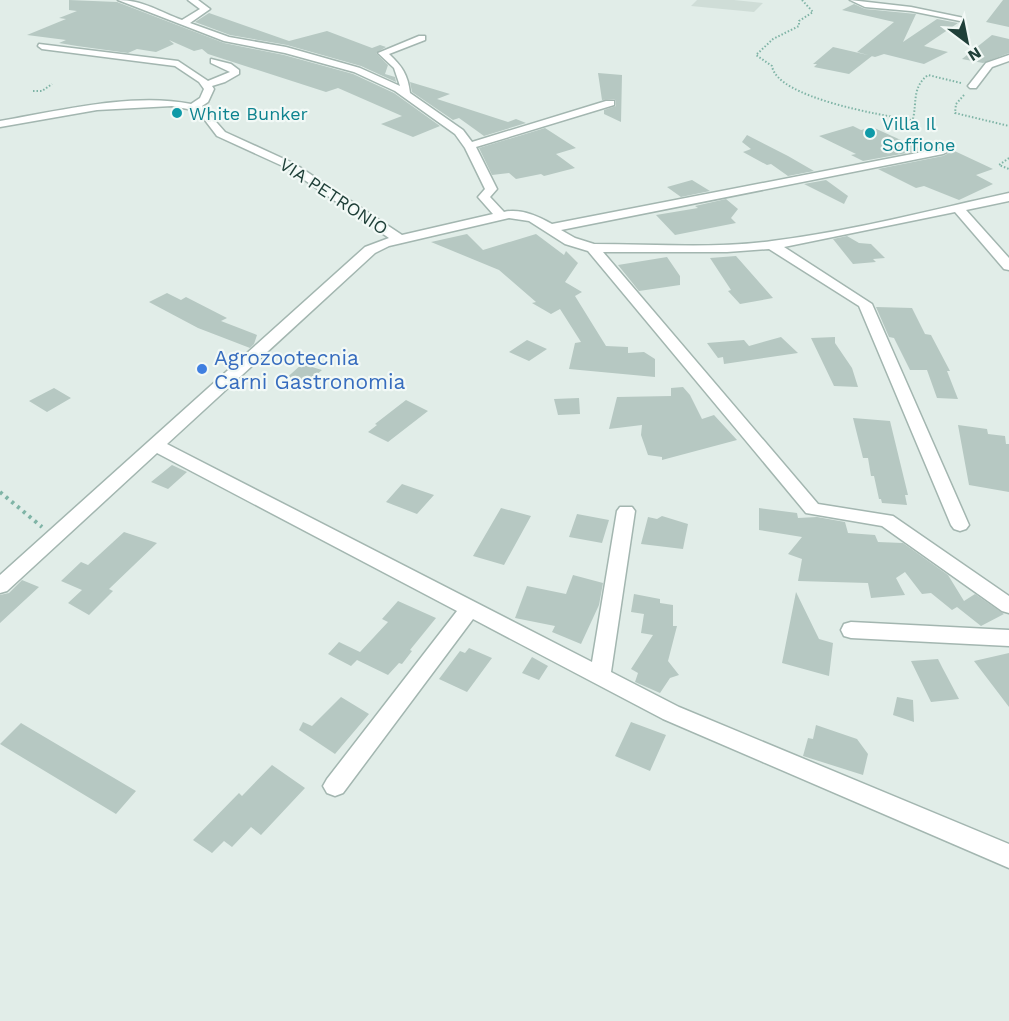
<svg xmlns="http://www.w3.org/2000/svg" width="1009" height="1021" font-family="'Work Sans',sans-serif">
<style>
.built{fill:#cfddd7}
.building{fill:#b6c8c2}
.lines{fill:none;stroke-linecap:round;stroke-linejoin:round}
.minor-casing{stroke:#a3b6b0;stroke-width:3}
.path-far1{stroke:#7fb4a6;stroke-width:2;stroke-dasharray:1.5 2;stroke-linecap:butt}
.path{stroke:#7fb4a6;stroke-width:4;stroke-dasharray:3 4.5;stroke-linecap:butt}
.minor{fill:#fff;fill-rule:evenodd}
.culture-dot{fill:#0f9aa8;stroke:#f2f9f6;stroke-width:2}
.shop-dot{fill:#3f7fe0;stroke:#f2f9f6;stroke-width:2}
.labels{text-anchor:middle;dominant-baseline:central;stroke-width:4.5;stroke-linejoin:round;paint-order:stroke}
.far-culture-label{font-size:18px;fill:#0d838f;stroke:#f2f9f6;text-anchor:start}
.far-street-label{font-size:18px;fill:#204039;stroke:#f2f9f6}
.shop-label{font-size:21px;fill:#366cbe;stroke:#f2f9f6;text-anchor:start}
</style>
<rect width="100%" height="100%" fill="#e1ede8"/>
<path class="built" d="M697,0H734L763,3L754,12L691,6Z"/>
<path class="building" d="M69,0L117,2L224,43L284,55L353,74L394,93L440,126L413,137L381,124L402,116L338,88L326,92L208,54L202,49L194,51L169,40L174,44L156,52L137,49L128,53L77,46L59,43L66,40L27,35L66,19L59,18L77,11L69,10Z
M1003,0H1009V27L986,22Z
M854,4L865,9L916,14L903,42L937,19L958,23L924,46L948,52L924,64L884,54L875,57L857,52L894,22L842,10Z
M209,13L289,41L327,31L372,48L380,45L386,47L376,53L388,65L385,74L395,77L396,82L361,66L287,45L230,35L195,22Z
M992,35L1009,39V53L983,63L962,59Z
M833,47L872,56L849,74L814,67L817,64H813Z
M598,73L622,75L621,122L604,114V110L616,106V101L614,99L602,100Z
M410,82L450,94L437,99L508,122L516,119L526,123L484,136L459,118L453,120L412,92Z
M853,126L861,130L872,127L923,150L863,161L851,155L856,154L819,136Z
M545,128L576,148L556,154L575,168L544,176L541,174L516,179L509,173L492,175L479,148Z
M747,135L788,156L814,171L788,176L771,164L767,165L743,152L751,149L742,142Z
M946,147L993,169L976,175L993,184L959,200L924,186L916,188L878,169L943,156L951,152Z
M692,180L710,191L681,197L667,187Z
M826,180L848,196L844,204L804,184Z
M726,199L738,209L731,218L736,223L675,235L656,215L698,208L695,206Z
M467,234L483,250L536,234L564,255L566,251L578,263L565,282L582,292L575,296L606,346L628,347V353L644,352L655,359V377L569,369L575,343L581,342L560,309L551,314L532,303L536,302L499,270L431,242Z
M847,236L859,243L871,244L885,258L873,259L876,262L853,264L833,239Z
M736,256L773,298L740,304L728,291L731,290L710,258Z
M667,257L680,276V285L639,291L618,265Z
M167,293L181,300L186,297L227,318L221,321L257,335L254,344L250,348L198,328L149,302Z
M876,307L912,308L925,334L931,335L950,371H947L958,399L937,398L927,370H910L894,338L889,337Z
M781,337L798,353L724,364L723,357L718,358L707,343L744,340L749,346Z
M835,337V343L852,368L858,387L834,386L811,338Z
M527,340L547,349L529,361L509,352Z
M302,364L322,370L301,388L282,382Z
M683,387L690,395L702,419L714,415L737,440L662,460V457L648,455L641,435L642,425L609,429L617,397L671,396V388Z
M54,388L71,398L47,412L29,401Z
M579,398L580,414L558,415L554,399Z
M406,400L428,411L388,442L368,432L377,425L375,424Z
M853,418L890,421L908,495H905L907,505L882,503L881,499H879L874,476H871L868,458H863Z
M958,425L987,429L988,434L1005,436L1006,444H1009V492L969,485Z
M172,465L187,472L168,489L151,482Z
M402,484L434,495L417,514L386,502Z
M501,508L531,516L504,565L473,556Z
M759,508L797,513L798,518L817,517L845,522L848,533L875,535L878,542L903,543L948,575L964,601L975,594L1004,614L981,626L957,607L952,610L931,593L922,594L905,572L896,578L905,595L871,598L868,583L798,581L802,559L788,554L802,537L759,530Z
M577,514L609,520L602,543L569,537Z
M662,516L688,524L683,549L641,544L648,517L657,519Z
M124,532L157,543L109,589L113,591L89,615L68,603L82,590L61,581L81,562L88,565Z
M573,575L603,583L599,605L581,644L552,632L555,626L515,618L527,586L566,594Z
M22,580L39,587L0,623V595L9,593Z
M796,592L819,639L833,643L829,676L782,663Z
M634,594L660,599V603L673,605V626H677L668,661L679,675L670,678L660,693L635,682L638,673L631,669L653,635L641,633L644,614L631,612Z
M398,601L436,618L410,650L412,651L402,664L399,663L388,675L357,660L351,666L328,654L339,642L360,652L388,622L382,619Z
M469,648L492,658L467,692L439,679L460,651L465,653Z
M1009,653V707L974,661Z
M532,657L548,666L539,680L522,673Z
M938,659L942,667L959,699L931,702L911,661Z
M341,697L369,714L335,754L299,730L303,722L312,726Z
M897,697L913,700L914,722L893,715Z
M631,722L666,735L650,771L615,756Z
M21,723L136,791L116,814L0,744Z
M816,725L857,739L868,754L863,775L803,756L808,738L813,739Z
M272,765L305,788L261,835L251,827L232,847L224,841L212,853L193,840L239,793L242,796Z"/>
<g class="lines">
<defs>
<path id="minor" d="M118,0C143,0 160,12 182,20L200,9L188,0H198L210,9L190,23L229,37L286,47L360,68L400,86L394,68L378,53L419,36H425V40L389,54C402,66 408,75 410,93L463,130L472,142L606,101H614V105L476,147L497,189L490,197L504,212C520,208 538,216 552,224L943,148L949,151L943,154L561,230L575,238L594,244C653,244 714,249 772,241C852,231 931,210 1009,193V201L966,210L1009,258V270L1004,269L955,212L784,247L872,304L969,525L966,529L960,531L954,529L951,525L859,306L769,249L727,252H603L818,504L893,516L1009,596V613L1002,611L882,526L806,513L588,251L565,244L529,221L509,218L389,246L375,253L167,444L592,662L617,511L620,507H632L635,511L611,672L679,707L1009,844V868L663,719L473,619L343,793L335,796L327,793L323,786L327,779L457,611L157,453L7,591L0,593V575L365,247L389,238L287,168L217,136L198,111L172,106L97,110L0,127V121C58,111 133,92 191,104L200,98L204,89L199,82L175,66L42,49L38,46L39,44L178,61L208,81L230,72L211,63V59L231,64L239,70V74L225,82L212,86L214,89L208,102L202,106L225,132L295,164L402,235L493,214L478,197L485,189L465,148L455,134L395,91L354,72L285,53L224,41Z
M850,0L911,7L964,18L960,21L911,11L865,7Z
M1009,55V61L992,67L976,88H970L968,86L986,63Z
M851,622L1009,630V646L851,638L844,636L841,630L844,624Z"/>
</defs>
<use href="#minor" class="minor-casing"/>
<path class="path-far1" d="M802,0L813,12L799,21V26L773,39L756,55L772,66C777,98 882,115 910,120L913,119C917,102 912,87 928,75L961,83
M33,91H42L52,84
M964,95L956,104L955,113L1009,126
M1009,158L999,165L1009,169"/>
<path class="path" d="M0,492L42,527"/>
<use href="#minor" class="minor"/>
</g>
<g class="culture-dot">
<circle cx="177" cy="113" r="6"/>
<circle cx="870" cy="133" r="6"/>
</g>
<circle class="shop-dot" cx="202" cy="369" r="6"/>
<g class="labels">
<g class="far-culture-label">
<text x="189" y="113">White Bunker</text>
<text x="882" y="123">Villa Il<tspan x="882" dy="21">Soffione</tspan></text>
</g>
<g class="far-street-label">
<text transform="translate(334 196) rotate(33)">VIA PETRONIO</text>
</g>
<g class="shop-label">
<text x="214" y="357">Agrozootecnia<tspan x="214" dy="24">Carni Gastronomia</tspan></text>
</g>
</g>
<g transform="translate(967 42) rotate(148)" stroke="#f2f9f6" stroke-width="4.5" paint-order="stroke">
<path d="M0-4.5L10 22L0 15L-10 22Z" fill="#204039"/>
<text y="-9" font-size="16" font-weight="bold" text-anchor="middle" fill="#204039">N</text>
</g>
</svg>
